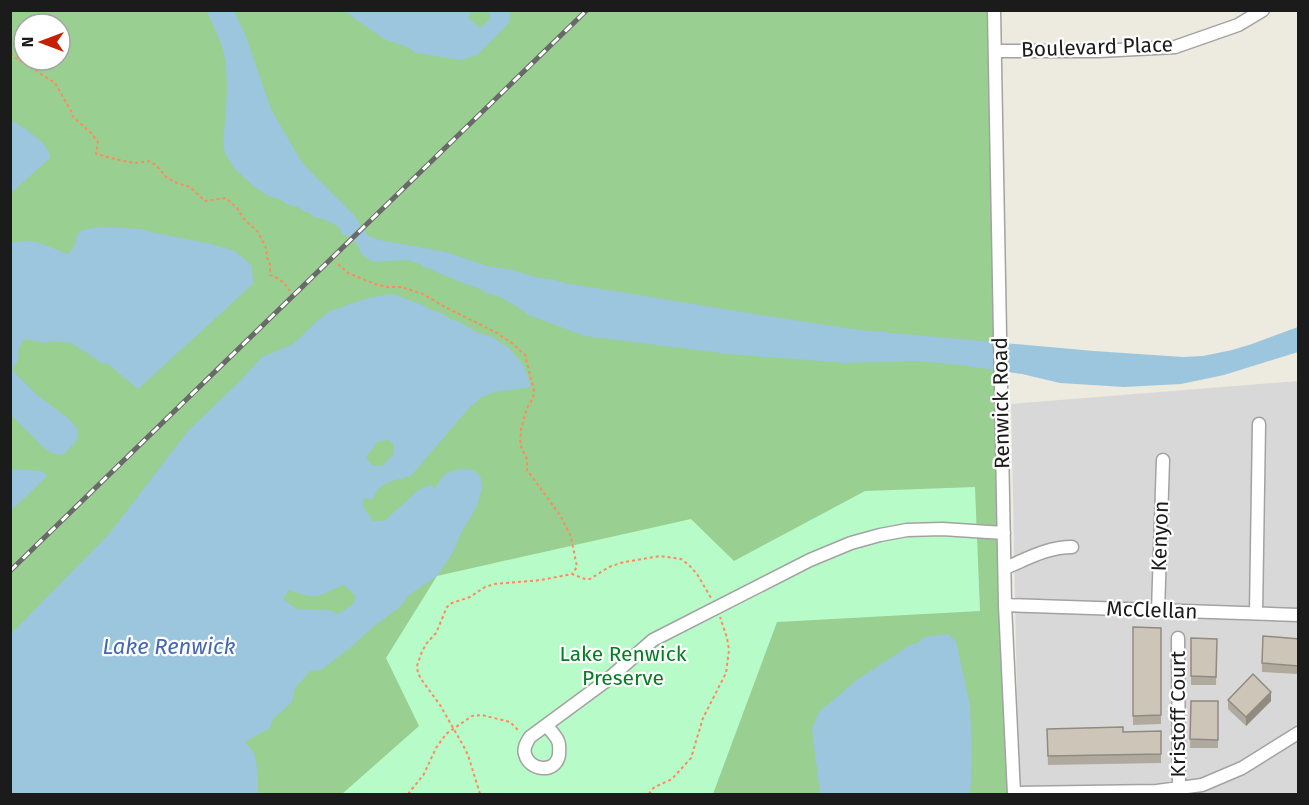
<svg xmlns="http://www.w3.org/2000/svg" width="1309" height="805" font-family="'Fira Sans',sans-serif">
<style>
.residential{fill:#d9d8d8}
.forest{fill:#99cf91;fill-rule:evenodd}
.park{fill:#b7fcc8}
.water{fill:#9cc5de;fill-rule:evenodd}
.lines{fill:none;stroke-linecap:round;stroke-linejoin:round}
.minor-casing{stroke:#a2a2a2;stroke-width:15}
.path{stroke:#ff895e;stroke-width:2;stroke-dasharray:3 3;stroke-linecap:butt}
.minor{stroke:#fff;stroke-width:12}
.rail-casing{stroke:#696969;stroke-width:5}
.rail{stroke:#fff;stroke-width:3;stroke-dasharray:9;stroke-linecap:butt}
.wall{fill:#b0a99e}
.shaded-wall{fill:#908a81}
.building{fill:#cdc5b8;stroke:#908a81;stroke-width:1.5}
.labels{text-anchor:middle;dominant-baseline:central;stroke-width:4.5;stroke-linejoin:round;paint-order:stroke}
.street-label{font-size:21px;fill:#1b1b1b;stroke:#fff}
.park-label{font-size:21px;fill:#057d22;stroke:#fff}
.water-label{font-size:22px;font-style:italic;fill:#4368af;stroke:#fff}
</style>
<rect width="100%" height="100%" fill="#edebdf"/>
<path class="residential" d="M1298,381V794H1019L1011,404Z"/>
<path class="forest" d="M10,11H995L1008,794H11ZM24,24H60V60H24Z"/>
<path class="park" d="M975,487L980,611L777,622L713,794H342L419,726L386,658L437,576L691,519L734,561L865,491Z"/>
<path class="water" d="M207,11H234L241,26L245,34L271,109L301,161L315,176L356,217L359,224L368,236L379,240L446,252L487,266L513,270L535,277L556,280L564,283L786,319L860,330L1094,351L1183,357L1203,356L1232,350L1252,344L1298,327V352L1224,375L1181,384L1124,387L1060,383L1022,374L960,365L916,361L845,363L728,354L585,336L528,315L521,309L500,297L486,293L480,289L460,282L436,272L431,269L425,268L420,264L407,260L373,262L361,254L358,246L352,238L342,234L339,227L326,220L314,217L308,212H304L298,207L286,204L280,199L268,196L252,185L234,168L226,155L223,145C225,115 230,84 224,54C221,39 212,25 207,11Z
M344,11H472L468,18L480,28L490,19V15L486,11H510L509,23L477,55L461,60L416,53L409,48L384,39Z
M11,121L15,122C27,131 49,142 50,158L11,193Z
M100,227L142,229L150,232L207,243L235,251L252,266L253,284L138,389L108,364L102,363L71,343L51,341L46,343L25,339L19,347L18,361L15,364L12,370L37,395L69,419L77,428L78,439L63,455L51,453L44,448L11,415V243C38,237 44,246 68,254L75,245L77,235L82,230Z
M392,294L423,305L431,310L441,313L452,320L458,321L478,333L490,336L509,348L524,366L531,387L495,392L482,397L468,409L411,476C400,479 384,481 377,491C375,494 374,497 372,500L363,498V507L373,521H384L420,489L430,485L435,488L440,480L445,474L455,470L465,469L475,471L481,478L482,489L476,508L460,535L452,554L437,576L409,595L400,607L374,626L351,647L321,670L310,671L295,688L292,702L273,719L270,728L245,742L254,753L258,772V794H11V634L109,534L188,431L239,382L262,357L293,344L317,321L330,311L368,298ZM388,440L393,444L394,454L382,466H373L366,458L377,442ZM344,585L356,596L352,605L338,614L329,610L297,609L283,599L289,590C295,592 303,595 309,596C321,598 333,588 344,585Z
M10,469L42,471L47,476L27,496L11,510Z
M948,634L956,641L970,705L972,761L970,794H820L812,729L819,712L858,679L912,644H916L925,637Z"/>
<g class="lines">
<defs>
<path id="minor" d="M994,10L1005,605L1014,794
M995,51H1099L1175,47L1238,25L1263,10
M1005,568C1027,559 1047,547 1072,547
M1005,605L1298,615
M1158,611L1163,460
M1256,613L1259,424
M1178,638L1179,789
M547,726C550,730 556,736 558,741C560,745 559,751 559,755C556,774 529,771 525,754C523,748 527,742 530,737L606,681L653,640L810,560L851,543L880,535L907,530L942,529L1004,533
M1014,793L1157,791L1202,785L1242,768L1298,733"/>
</defs>
<use href="#minor" class="minor-casing"/>
<path class="path" d="M10,54L55,83L71,111L73,117L92,134L98,142L96,154L123,161L135,163L149,161L156,165L166,177L177,183L190,187L205,201L226,198L237,208L244,219L258,232L267,250L266,255L270,265V275C280,278 284,283 290,291
M338,264L348,273L375,284L388,287H402L423,294L443,306L497,333L513,344L525,355L534,390L533,398L527,408L521,429L520,445L527,459V470L560,515L571,537L577,567L572,574
M408,794L424,774L436,748L446,734L472,716L482,715L510,722L520,732
M480,794L468,755L464,747L440,705L421,679L418,673L417,666L421,654L426,644L436,633L447,607L452,603L470,597L485,587L494,584L541,580L572,574L585,579H590L609,567L624,562L660,556L681,559L689,565L697,574L711,598
M649,794L652,789L657,786L672,779L691,758L703,718L726,673L729,650L727,638L720,617"/>
<use href="#minor" class="minor"/>
<defs>
<path id="rail" d="M10,571L587,10"/>
</defs>
<use href="#rail" class="rail-casing"/>
<use href="#rail" class="rail"/>
</g>
<path class="wall" d="M1133,627L1161,628V724L1133,725Z
M1217,639L1216,685H1191V676Z
M1299,639V674L1262,672V663Z
M1228,700L1271,701L1246,726L1228,709Z
M1191,701H1218V748H1190Z
M1047,729L1123,732L1161,731V763L1048,765Z"/>
<path class="shaded-wall" d="M1271,692V701L1246,726V717Z"/>
<path class="building" d="M1133,627L1161,628V715L1133,716Z
M1263,636L1299,639V666L1262,663Z
M1191,638L1217,639L1216,677L1191,676Z
M1253,674L1271,692L1246,717L1228,700Z
M1191,701H1218V740L1190,739Z
M1123,727V732L1161,731V754L1048,756L1047,729Z"/>
<g class="labels">
<g class="street-label">
<text transform="translate(1097 47) rotate(-2)">Boulevard Place</text>
<text transform="translate(1001 403) rotate(-91)">Renwick Road</text>
<text transform="translate(1160 536) rotate(-88)">Kenyon</text>
<text transform="translate(1152 610) rotate(2)">McClellan</text>
<text transform="translate(1178 714) rotate(-90)">Kristoff Court</text>
</g>
<g class="park-label">
<text x="623" y="654">Lake Renwick<tspan x="623" dy="24">Preserve</tspan></text>
</g>
<g class="water-label">
<text x="169" y="646">Lake Renwick</text>
</g>
</g>
<rect width="1309" height="805" fill="none" stroke="#1b1b1b" stroke-width="24"/>
<g transform="translate(42 42) rotate(270)"><circle r="28" fill="#ffffff" stroke="#a4a4a4" stroke-width="1.5"/>
<path d="M0-4.5L10 22L0 15L-10 22Z" fill="#c52000"/>
<text y="-9" font-size="16" font-weight="bold" text-anchor="middle" fill="#1b1b1b">N</text>
</g>
</svg>
